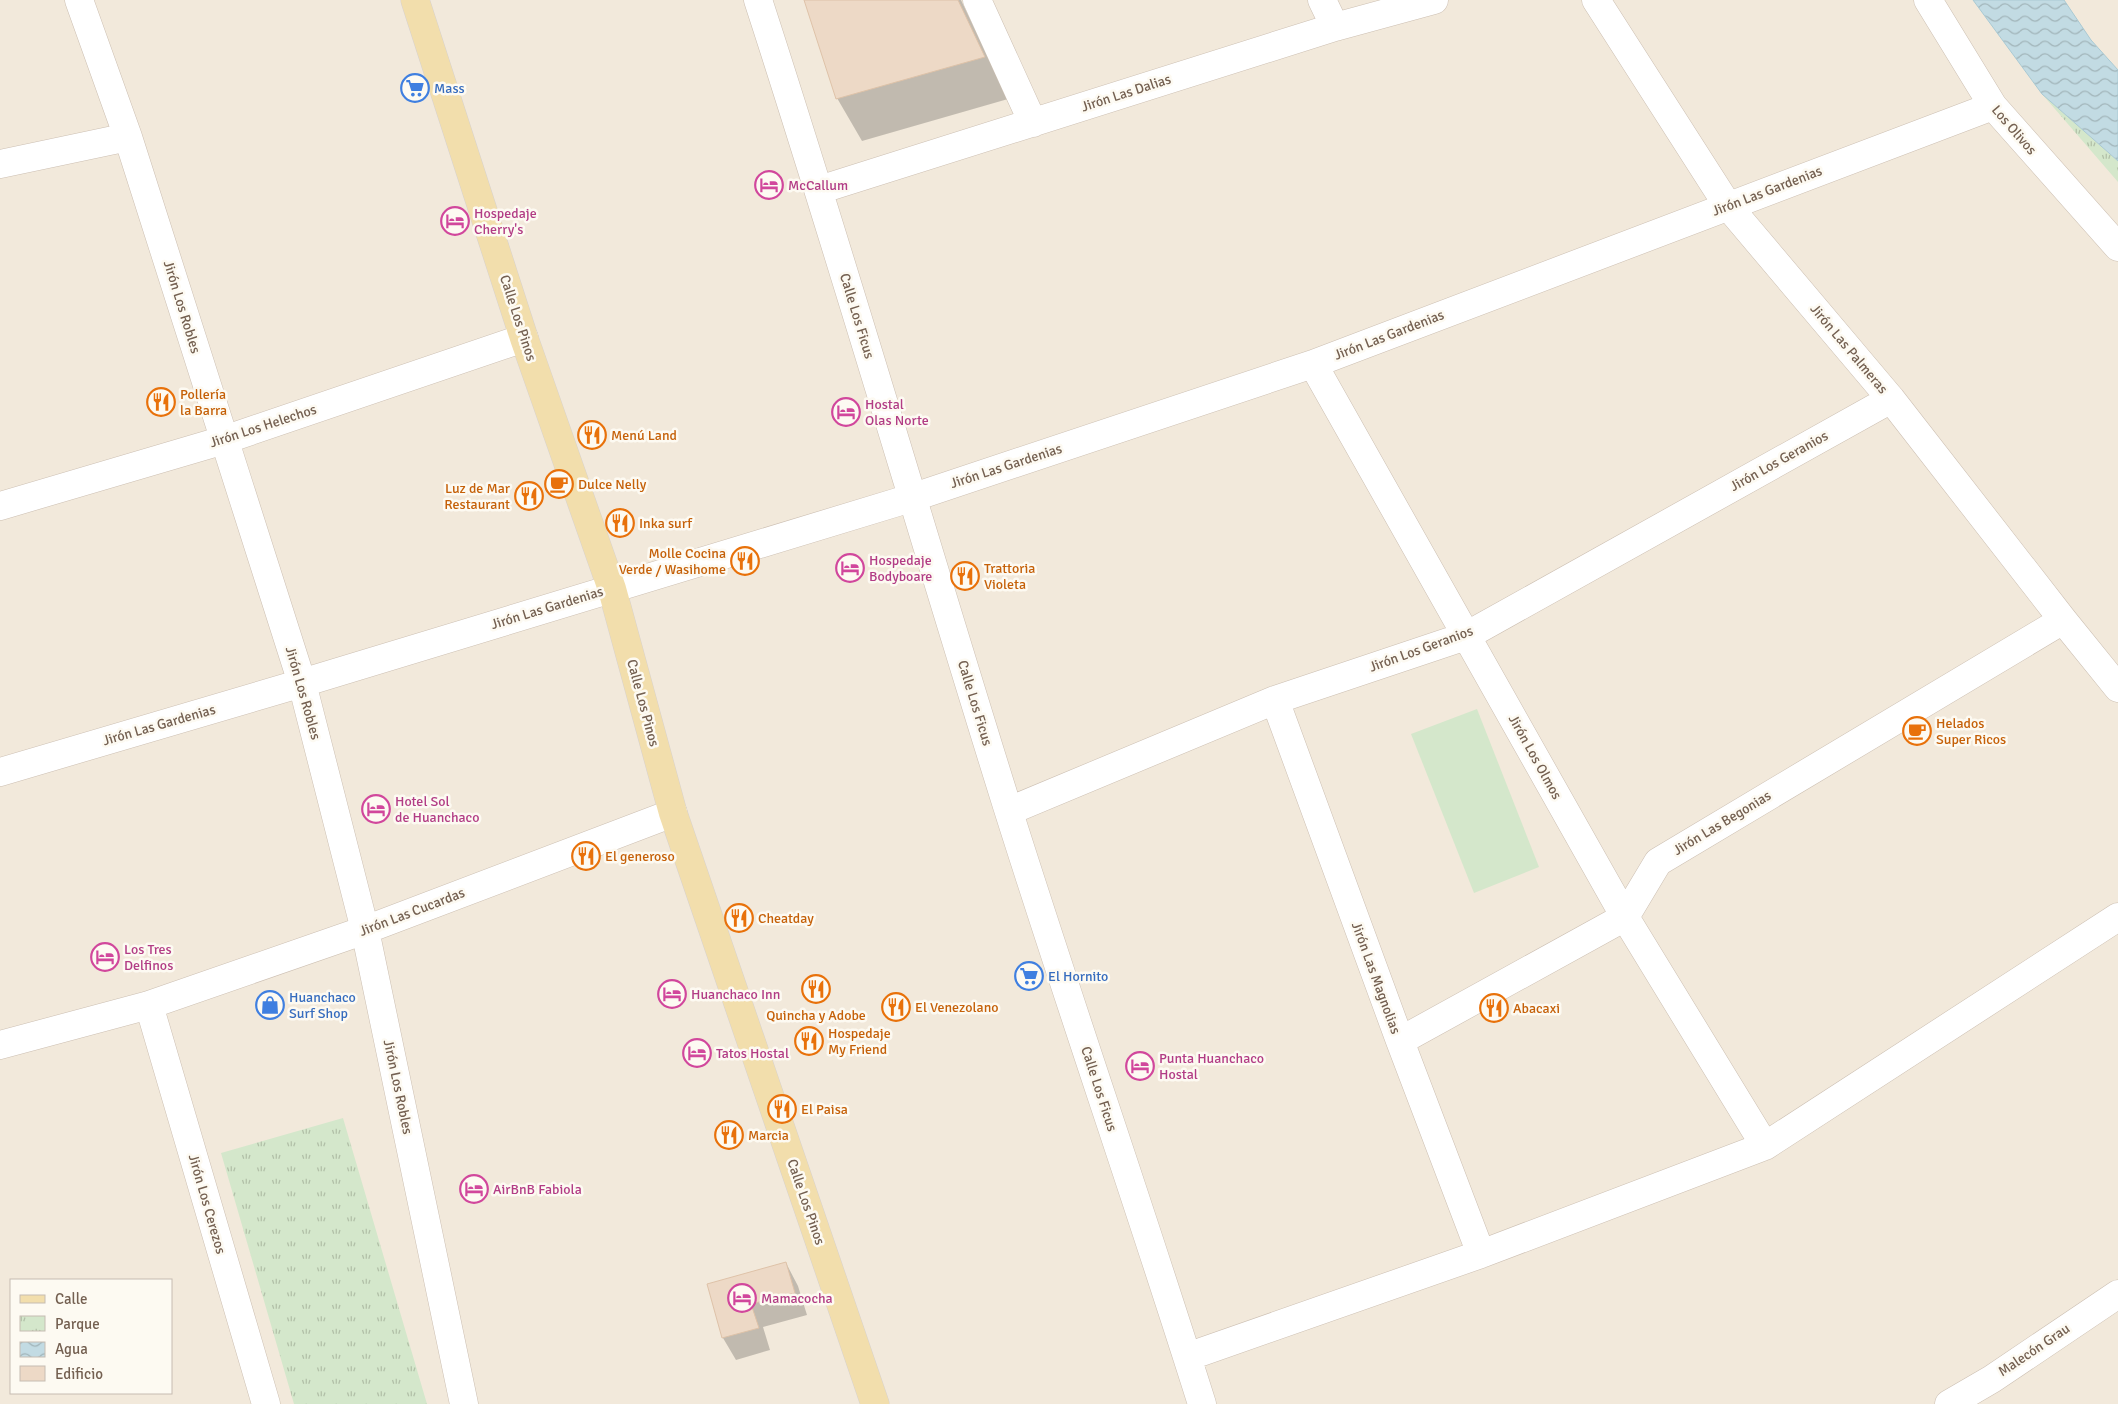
<svg xmlns="http://www.w3.org/2000/svg" width="2118" height="1404" font-family="Signika,sans-serif">
<style>
.residential{fill:#f2e9db;fill-rule:evenodd}
.park{fill:url(#park-tufts)}
.pitch{fill:#d4e7cb}
.water{fill:url(#water-waves);stroke:#a9c9d3}
.shadow{fill:#0003}
.building{fill:#edd9c6;stroke:#dec2a8}
.lines{fill:none;stroke-linecap:round;stroke-linejoin:round}
.minor-casing{stroke:#ccbfb2;stroke-width:29}
.major-casing{stroke:#d8d2ce;stroke-width:29}
.minor{stroke:#fff;stroke-width:28}
.major{stroke:#f2deac;stroke-width:28}
.labels{text-anchor:middle;dominant-baseline:central;stroke-width:5;stroke-linejoin:round;paint-order:stroke}
.shop-label{font-size:14px;fill:#366cbe;stroke:#fdfaf2;text-anchor:start}
.street-label{font-size:14px;fill:#746051;stroke:#fdfaf2}
.hotel-label{font-size:14px;fill:#b23c85;stroke:#fdfaf2;text-anchor:start}
.food-label{font-size:14px;fill:#c56008;stroke:#fdfaf2;text-anchor:start}
</style>
<defs>
<pattern id="park-tufts" width="24" height="20" patternUnits="userSpaceOnUse" patternTransform="scale(1.25)"><rect width="24" height="20" fill="#d4e7cb"/><path d="M3 7l-1-3M5 7V3M7 7l1-3M15 17l-1-3M17 17v-4M19 17l1-3" fill="none" stroke="#b1bfa7"/></pattern>
<pattern id="water-waves" width="16" height="10" patternUnits="userSpaceOnUse" patternTransform="scale(1.25)"><rect width="16" height="10" fill="#c2dbe3"/><path d="M0 5q4-4 8 0t8 0" fill="none" stroke="#a2b5ba"/></pattern>
</defs>
<rect width="100%" height="100%" fill="#fbf6ec"/>
<path class="residential" d="M0,0H2118V1404H0ZM11,1280H171V1393H11Z"/>
<path class="park" d="M2042,94L2118,161V182Z
M343,1118L427,1404H294L221,1153Z"/>
<path class="pitch" d="M1477,709L1539,867L1474,893L1411,734Z"/>
<path class="water" d="M1973,0H2064L2091,40L2118,70V161L2042,94Z"/>
<path class="shadow" d="M805,0H961L1008,99L862,141L837,98Z
M786,1263L798,1286L807,1315L763,1327L770,1350L736,1360L723,1338L708,1285Z"/>
<path class="building" d="M804,0H958L985,57L836,99Z
M786,1262L795,1293L751,1304L759,1328L722,1338L707,1284Z"/>
<g class="lines">
<defs>
<path id="minor" d="M79,0L128,137L302,683L365,930L464,1404
M758,0C845,267 923,538 1007,806C1070,1006 1139,1204 1202,1404
M977,0L1033,123
M1322,0L1335,27
M1596,0L1728,206L1891,399L2063,620L2118,688
M1928,0L1993,106L2118,247
M0,164L128,137
M819,190L1335,27L1434,0
M1313,364L1625,917L1765,1146
M0,506L224,440L524,338
M1275,700L1400,1041L1481,1254
M0,772L302,683L911,498L1313,364L1993,106
M1009,811L1275,700L1466,636L1891,399
M149,1005L266,1404
M1400,1041L1625,917L1658,862L2063,620
M0,1045L149,1005L365,930L673,813
M1187,1357L1481,1254L1765,1146L2118,917
M1949,1404L1992,1379L2118,1294"/>
<path id="major" d="M415,0L524,338L612,589L673,813L875,1404"/>
</defs>
<use href="#minor" class="minor-casing"/>
<use href="#major" class="major-casing"/>
<use href="#minor" class="minor"/>
<use href="#major" class="major"/>
</g>
<defs>
<symbol id="supermarket-ring" viewBox="-11 -11 22 22"><circle r="9.5" fill="#fdfaf2" stroke="#3f7fe0" stroke-width="1.5"/><path d="M-6-5.5h2.5l.6 2H6L4.5 2H-2.5L-4.4-4H-6ZM-1.5 3.2a1.3 1.3 0 1 0 .1 0ZM3 3.2a1.3 1.3 0 1 0 .1 0Z" fill="#3f7fe0"/></symbol>
<symbol id="hotel-ring" viewBox="-11 -11 22 22"><circle r="9.5" fill="#fdfaf2" stroke="#d1479c" stroke-width="1.5"/><path d="M-6-4.5h1.5V1H6V5H4.5V3h-9V5H-6ZM-4 0a1.8 1.8 0 1 1 3.6 0ZM.5 0V-2.5h3Q6-2.5 6 0Z" fill="#d1479c"/></symbol>
<symbol id="restaurant-ring" viewBox="-11 -11 22 22"><circle r="9.5" fill="#fdfaf2" stroke="#e8710a" stroke-width="1.5"/><path d="M-5-6h1v4h1v-4h1v4h1v-4h1v5L-1.5 .5V6h-2V.5L-5-1ZM5-6V6H3V1.5H1.5Q1.5-4 5-6Z" fill="#e8710a"/></symbol>
<symbol id="cafe-ring" viewBox="-11 -11 22 22"><circle r="9.5" fill="#fdfaf2" stroke="#e8710a" stroke-width="1.5"/><path d="M-5.5-4.5H6V0H3Q3 3.5 0 3.5H-2.5Q-5.5 3.5-5.5 0ZM3-3.2v2h1.7v-2ZM-6 4.5H4V6H-6Z" fill="#e8710a"/></symbol>
<symbol id="shop-ring" viewBox="-11 -11 22 22"><circle r="9.5" fill="#fdfaf2" stroke="#3f7fe0" stroke-width="1.5"/><path d="M-5-2.5h2.3a2.7 3.5 0 0 1 5.4 0H5L5.5 6h-11ZM-1.5-2.5h3a1.5 2.3 0 0 0-3 0Z" fill="#3f7fe0"/></symbol>
</defs>
<g fill-rule="evenodd">
<use href="#supermarket-ring" x="399" y="72" width="32" height="32"/>
<use href="#hotel-ring" x="753" y="169" width="32" height="32"/>
<use href="#hotel-ring" x="439" y="205" width="32" height="32"/>
<use href="#restaurant-ring" x="145" y="386" width="32" height="32"/>
<use href="#hotel-ring" x="830" y="396" width="32" height="32"/>
<use href="#restaurant-ring" x="576" y="419" width="32" height="32"/>
<use href="#cafe-ring" x="543" y="468" width="32" height="32"/>
<use href="#restaurant-ring" x="513" y="480" width="32" height="32"/>
<use href="#restaurant-ring" x="604" y="507" width="32" height="32"/>
<use href="#restaurant-ring" x="729" y="545" width="32" height="32"/>
<use href="#hotel-ring" x="834" y="552" width="32" height="32"/>
<use href="#restaurant-ring" x="949" y="560" width="32" height="32"/>
<use href="#cafe-ring" x="1901" y="715" width="32" height="32"/>
<use href="#hotel-ring" x="360" y="793" width="32" height="32"/>
<use href="#restaurant-ring" x="570" y="840" width="32" height="32"/>
<use href="#restaurant-ring" x="723" y="902" width="32" height="32"/>
<use href="#hotel-ring" x="89" y="941" width="32" height="32"/>
<use href="#supermarket-ring" x="1013" y="960" width="32" height="32"/>
<use href="#restaurant-ring" x="800" y="973" width="32" height="32"/>
<use href="#hotel-ring" x="656" y="978" width="32" height="32"/>
<use href="#shop-ring" x="254" y="989" width="32" height="32"/>
<use href="#restaurant-ring" x="880" y="991" width="32" height="32"/>
<use href="#restaurant-ring" x="1478" y="992" width="32" height="32"/>
<use href="#restaurant-ring" x="793" y="1025" width="32" height="32"/>
<use href="#hotel-ring" x="681" y="1037" width="32" height="32"/>
<use href="#hotel-ring" x="1124" y="1050" width="32" height="32"/>
<use href="#restaurant-ring" x="766" y="1093" width="32" height="32"/>
<use href="#restaurant-ring" x="713" y="1119" width="32" height="32"/>
<use href="#hotel-ring" x="458" y="1173" width="32" height="32"/>
<use href="#hotel-ring" x="726" y="1282" width="32" height="32"/>
</g>
<g class="labels">
<g class="shop-label">
<text x="434" y="88">Mass</text>
<text x="1048" y="976">El Hornito</text>
<text x="289" y="997">Huanchaco<tspan x="289" dy="16">Surf Shop</tspan></text>
</g>
<g class="street-label">
<text transform="translate(1126 93) rotate(-18)">Jirón Las Dalias</text>
<text transform="translate(2014 130) rotate(49)">Los Olivos</text>
<text transform="translate(1767 191) rotate(-21)">Jirón Las Gardenias</text>
<text transform="translate(182 307) rotate(73)">Jirón Los Robles</text>
<text transform="translate(857 316) rotate(73)">Calle Los Ficus</text>
<text transform="translate(518 318) rotate(72)">Calle Los Pinos</text>
<text transform="translate(1389 335) rotate(-21)">Jirón Las Gardenias</text>
<text transform="translate(1849 349) rotate(50)">Jirón Las Palmeras</text>
<text transform="translate(263 426) rotate(-18)">Jirón Los Helechos</text>
<text transform="translate(1779 461) rotate(-29)">Jirón Los Geranios</text>
<text transform="translate(1006 466) rotate(-18)">Jirón Las Gardenias</text>
<text transform="translate(547 608) rotate(-17)">Jirón Las Gardenias</text>
<text transform="translate(1421 649) rotate(-20)">Jirón Los Geranios</text>
<text transform="translate(303 693) rotate(74)">Jirón Los Robles</text>
<text transform="translate(643 703) rotate(75)">Calle Los Pinos</text>
<text transform="translate(975 703) rotate(73)">Calle Los Ficus</text>
<text transform="translate(159 725) rotate(-16)">Jirón Las Gardenias</text>
<text transform="translate(1535 757) rotate(61)">Jirón Los Olmos</text>
<text transform="translate(1722 823) rotate(-31)">Jirón Las Begonias</text>
<text transform="translate(412 912) rotate(-21)">Jirón Las Cucardas</text>
<text transform="translate(1376 978) rotate(70)">Jirón Las Magnolias</text>
<text transform="translate(398 1087) rotate(78)">Jirón Los Robles</text>
<text transform="translate(1099 1089) rotate(72)">Calle Los Ficus</text>
<text transform="translate(806 1202) rotate(71)">Calle Los Pinos</text>
<text transform="translate(207 1204) rotate(74)">Jirón Los Cerezos</text>
<text transform="translate(2034 1350) rotate(-34)">Malecón Grau</text>
</g>
<g class="hotel-label">
<text x="788" y="185">McCallum</text>
<text x="474" y="213">Hospedaje<tspan x="474" dy="16">Cherry's</tspan></text>
<text x="865" y="404">Hostal<tspan x="865" dy="16">Olas Norte</tspan></text>
<text x="869" y="560">Hospedaje<tspan x="869" dy="16">Bodyboare</tspan></text>
<text x="395" y="801">Hotel Sol<tspan x="395" dy="16">de Huanchaco</tspan></text>
<text x="124" y="949">Los Tres<tspan x="124" dy="16">Delfinos</tspan></text>
<text x="691" y="994">Huanchaco Inn</text>
<text x="716" y="1053">Tatos Hostal</text>
<text x="1159" y="1058">Punta Huanchaco<tspan x="1159" dy="16">Hostal</tspan></text>
<text x="493" y="1189">AirBnB Fabiola</text>
<text x="761" y="1298">Mamacocha</text>
</g>
<g class="food-label">
<text x="180" y="394">Pollería<tspan x="180" dy="16">la Barra</tspan></text>
<text x="611" y="435">Menú Land</text>
<text x="578" y="484">Dulce Nelly</text>
<text x="510" y="488" text-anchor="end">Luz de Mar<tspan x="510" dy="16">Restaurant</tspan></text>
<text x="639" y="523">Inka surf</text>
<text x="726" y="553" text-anchor="end">Molle Cocina<tspan x="726" dy="16">Verde / Wasihome</tspan></text>
<text x="984" y="568">Trattoria<tspan x="984" dy="16">Violeta</tspan></text>
<text x="1936" y="723">Helados<tspan x="1936" dy="16">Super Ricos</tspan></text>
<text x="605" y="856">El generoso</text>
<text x="758" y="918">Cheatday</text>
<text x="915" y="1007">El Venezolano</text>
<text x="1513" y="1008">Abacaxi</text>
<text x="816" y="1015" text-anchor="middle">Quincha y Adobe</text>
<text x="828" y="1033">Hospedaje<tspan x="828" dy="16">My Friend</tspan></text>
<text x="801" y="1109">El Paisa</text>
<text x="748" y="1135">Marcia</text>
</g>
</g>
<rect x="10" y="1279" width="162" height="115" fill="#fdfaf2" stroke="#c6bcb2"/>
<rect x="20" y="1295" width="25" height="8" fill="#f2deac" stroke="#c6bcb2"/>
<text x="55" y="1304" font-size="15" fill="#746051">Calle</text>
<rect x="20" y="1316" width="25" height="15" fill="url(#park-tufts)" stroke="#c6bcb2"/>
<text x="55" y="1329" font-size="15" fill="#746051">Parque</text>
<rect x="20" y="1342" width="25" height="15" fill="url(#water-waves)" stroke="#c6bcb2"/>
<text x="55" y="1354" font-size="15" fill="#746051">Agua</text>
<rect x="20" y="1366" width="25" height="15" fill="#edd9c6" stroke="#c6bcb2"/>
<text x="55" y="1379" font-size="15" fill="#746051">Edificio</text>
</svg>
